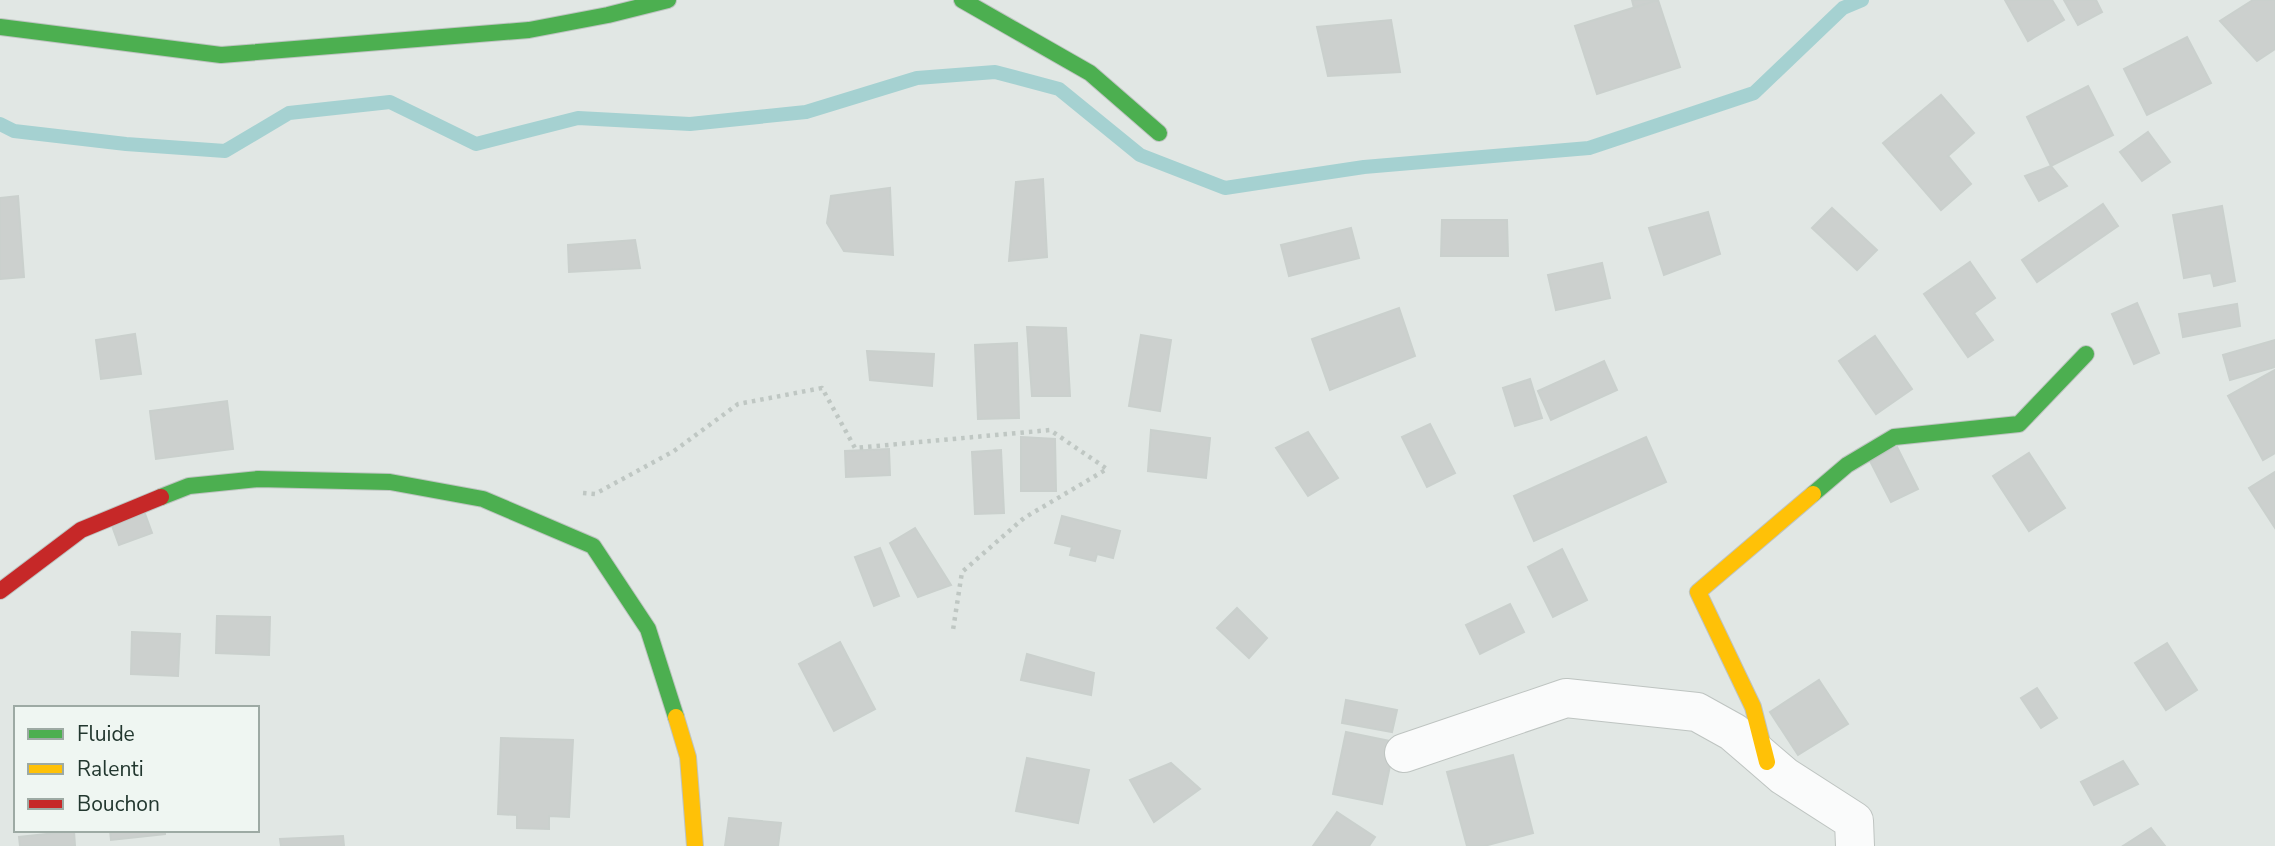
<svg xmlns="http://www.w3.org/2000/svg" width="2275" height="846" font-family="'Nunito Sans',sans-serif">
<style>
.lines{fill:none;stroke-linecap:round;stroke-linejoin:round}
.stream{stroke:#a5d1d1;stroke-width:14}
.building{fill:#ccd0ce;stroke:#cad0cd;stroke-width:2}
.street-casing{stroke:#bec4c1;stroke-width:40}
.fast-casing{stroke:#bec4c1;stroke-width:18}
.slow-casing{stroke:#bec4c1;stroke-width:18}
.jam-casing{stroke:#bec4c1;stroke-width:18}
.path{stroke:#bfc7c3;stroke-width:4.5;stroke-dasharray:3.5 5;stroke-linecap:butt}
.street{stroke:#fafbfb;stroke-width:38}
.fast{stroke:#4caf50;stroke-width:16}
.slow{stroke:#ffc107;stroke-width:16}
.jam{stroke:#c62828;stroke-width:16}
</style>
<rect width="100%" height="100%" fill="#e1e7e4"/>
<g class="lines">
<path class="stream" d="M0,124L14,131L126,144L225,151L289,113L390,102L476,144L578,118L690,124L806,112L917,78L995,72L1059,89L1140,155L1225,188L1364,167L1589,148L1754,93L1843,8L1862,0"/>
</g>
<path class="building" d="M1632,0H1657L1634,8Z
M1658,0L1680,67L1597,94L1575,26Z
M2005,0H2052L2064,20L2028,41Z
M2064,0H2096L2102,12L2078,25Z
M2253,0H2275V49L2257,61L2220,21Z
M1391,20L1400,72L1328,76L1317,27Z
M2187,37L2211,83L2147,115L2124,69Z
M2088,86L2113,135L2051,166L2027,117Z
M1941,95L1974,133L1948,156L1971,184L1941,210L1883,143Z
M2148,132L2170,162L2142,181L2120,152Z
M2051,166L2067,186L2039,201L2025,176Z
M1043,179L1047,257L1009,261L1016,182Z
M890,188L893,255L844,251L827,223L831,196Z
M18,196L24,277L0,279V198Z
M2103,204L2118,226L2037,282L2022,260Z
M2222,206L2235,281L2214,286L2211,273L2184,278L2173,215Z
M1832,208L1877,250L1857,270L1812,228Z
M1708,212L1720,254L1664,275L1649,228Z
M1442,220H1507L1508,256H1441Z
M1351,228L1359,258L1289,276L1281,245Z
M635,240L640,268L569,272L568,245Z
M1970,262L1995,298L1974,313L1993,340L1968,357L1924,294Z
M1602,263L1610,298L1556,310L1548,275Z
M2137,303L2159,353L2134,364L2112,314Z
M2237,304L2240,326L2183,337L2179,314Z
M1399,308L1415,356L1330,390L1312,339Z
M1027,327L1066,328L1070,396H1032Z
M135,334L141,374L101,379L96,340Z
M1141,335L1171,340L1160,411L1129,406Z
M1875,336L1912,389L1876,414L1839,361Z
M2275,340V367L2230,380L2223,355Z
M1017,343L1019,418L978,419L975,345Z
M867,351L934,354L932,386L870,380Z
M1604,361L1617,390L1551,420L1538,391Z
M2275,370V453L2263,460L2228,396Z
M1530,379L1542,418L1515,426L1503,388Z
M227,401L233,449L156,459L150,411Z
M1430,424L1455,473L1427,487L1402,437Z
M1151,430L1210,438L1206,478L1148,471Z
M1308,432L1338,478L1308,496L1276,448Z
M1021,437L1055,439L1056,491H1021Z
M1646,437L1666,482L1534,541L1514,496Z
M1897,447L1918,489L1891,502L1870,461Z
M889,449L890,475L846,477L845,451Z
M1001,450L1004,513L975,514L972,452Z
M2029,453L2065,508L2029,531L1993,476Z
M2275,472V528L2249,488Z
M144,511L152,533L119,545L111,523Z
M1062,516L1120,531L1113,558L1097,554L1095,561L1070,555L1072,547L1055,543Z
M915,528L951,585L918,597L890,543Z
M880,548L899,596L874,606L855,557Z
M1562,549L1587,600L1553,617L1528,567Z
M1510,604L1524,632L1480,654L1466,625Z
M1237,608L1267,638L1249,658L1217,628Z
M217,616L270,617L269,655L216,653Z
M132,632L180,634L178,676L131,674Z
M840,642L875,709L834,731L799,664Z
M2167,643L2197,690L2166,710L2135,663Z
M1027,654L1094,673L1091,695L1021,680Z
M1819,680L1848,724L1798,755L1770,712Z
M2037,688L2057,718L2041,728L2021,698Z
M1346,700L1397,710L1392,732L1342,723Z
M1346,732L1395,742L1382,804L1333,794Z
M501,738L573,740L569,817L549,816V829L517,828V815L498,814Z
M1513,755L1533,833L1484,846H1467L1447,772Z
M1027,758L1089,770L1078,823L1016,811Z
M2123,761L2138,784L2094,805L2081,782Z
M1171,763L1200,789L1154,822L1130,780Z
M1337,812L1375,837L1369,846H1313Z
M729,818L781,823L778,846H725Z
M2151,828L2165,846H2123Z
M110,830H165V834L111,840Z
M74,831L75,846H20L19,837Z
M343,836L344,846H281L280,839Z"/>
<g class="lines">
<defs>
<path id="street" d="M1404,753L1566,698L1697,712L1733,732L1784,776L1854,821L1855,846"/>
<path id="fast" d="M962,0L1090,73L1159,133
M0,27L221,55L529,30L608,15L668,0
M1813,494L1847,465L1894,437L2019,424L2086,354
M161,497L189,486L258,479L390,482L483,499L593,546L648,629L676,717"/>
<path id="slow" d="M676,717L688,757L695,846
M1767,762L1753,707L1698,592L1813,494"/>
<path id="jam" d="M0,591L81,530L161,497"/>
</defs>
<use href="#street" class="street-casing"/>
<use href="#fast" class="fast-casing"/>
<use href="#slow" class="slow-casing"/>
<use href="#jam" class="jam-casing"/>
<path class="path" d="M583,493L595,494L674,451L738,404L822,388L855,448L1050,430L1107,469L1024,518L962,572L953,630"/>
<use href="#street" class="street"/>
<use href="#fast" class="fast"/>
<use href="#slow" class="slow"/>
<use href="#jam" class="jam"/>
</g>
<rect x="14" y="706" width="245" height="126" fill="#eff6f2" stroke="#9daaa4" stroke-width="2"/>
<rect x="28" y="729" width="35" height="10" fill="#4caf50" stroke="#9daaa4" stroke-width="2"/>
<text x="77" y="741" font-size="21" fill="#22372f">Fluide</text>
<rect x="28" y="764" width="35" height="10" fill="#ffc107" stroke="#9daaa4" stroke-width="2"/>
<text x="77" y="776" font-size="21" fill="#22372f">Ralenti</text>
<rect x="28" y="799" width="35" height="10" fill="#c62828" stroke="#9daaa4" stroke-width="2"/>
<text x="77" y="811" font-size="21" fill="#22372f">Bouchon</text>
</svg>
